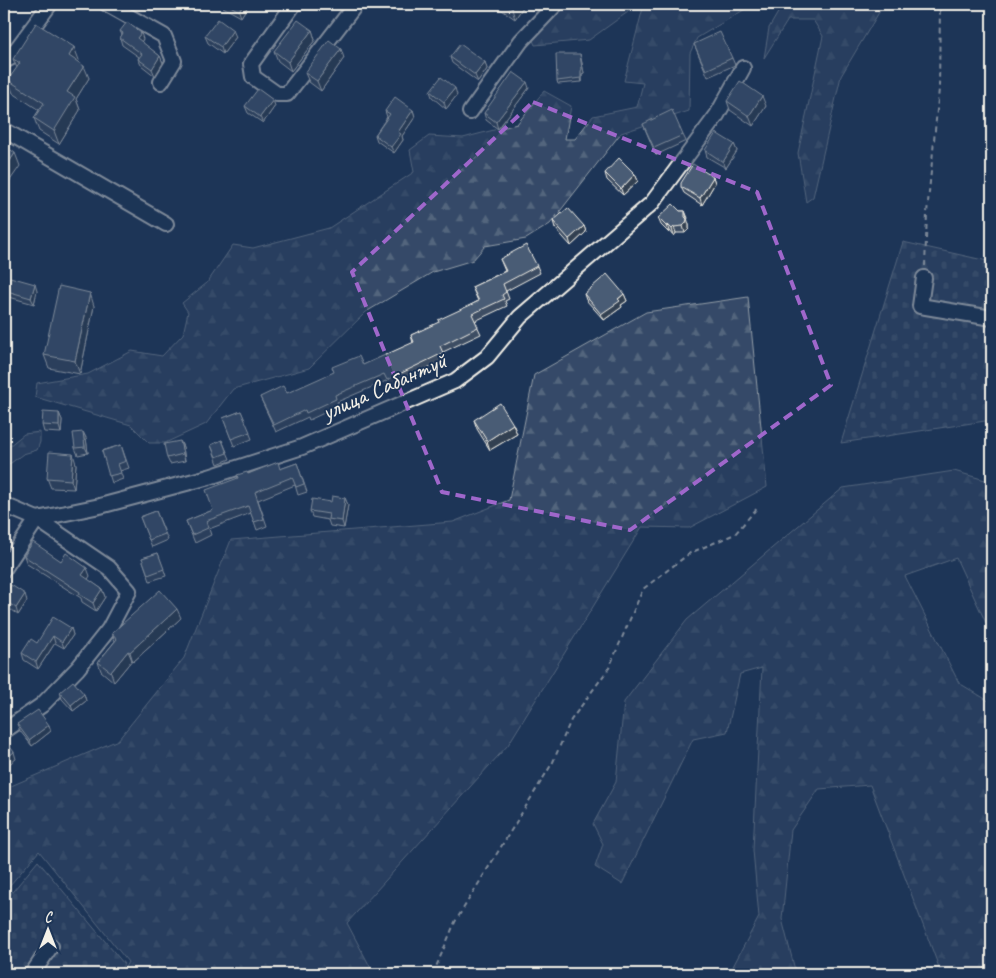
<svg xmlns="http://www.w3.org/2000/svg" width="996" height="978" font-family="Caveat,sans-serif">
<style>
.forest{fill:url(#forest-firs);stroke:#949ea8}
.cemetery{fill:url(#cemetery-stones);stroke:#949ea8}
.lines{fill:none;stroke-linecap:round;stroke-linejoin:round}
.minor-casing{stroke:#f4f1e8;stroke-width:18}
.path{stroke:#f4f1e8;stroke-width:2;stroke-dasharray:5 4;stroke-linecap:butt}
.minor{stroke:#1d3557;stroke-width:14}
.wall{fill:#3e4e64;stroke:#f4f1e8}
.shaded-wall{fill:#324051;stroke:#f4f1e8}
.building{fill:#485b74;stroke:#f4f1e8}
.marked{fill:none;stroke:#9f67cb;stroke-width:4;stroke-dasharray:10 6;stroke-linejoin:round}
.labels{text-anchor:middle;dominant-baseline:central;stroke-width:4;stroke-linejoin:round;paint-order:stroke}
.street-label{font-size:24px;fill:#f4f1e8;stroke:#1d3557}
</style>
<defs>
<pattern id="forest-firs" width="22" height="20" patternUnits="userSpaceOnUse" patternTransform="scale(1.25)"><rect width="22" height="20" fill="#354a67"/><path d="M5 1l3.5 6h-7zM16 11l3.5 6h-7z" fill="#53657d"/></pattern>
<pattern id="cemetery-stones" width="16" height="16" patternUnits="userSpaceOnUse" patternTransform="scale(1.25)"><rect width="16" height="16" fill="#354a67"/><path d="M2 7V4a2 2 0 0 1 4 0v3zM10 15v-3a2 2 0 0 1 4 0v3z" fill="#53657d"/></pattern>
</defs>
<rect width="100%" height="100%" fill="#1d3557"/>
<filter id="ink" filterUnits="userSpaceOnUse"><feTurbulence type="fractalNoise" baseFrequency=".02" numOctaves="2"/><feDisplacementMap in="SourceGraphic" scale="10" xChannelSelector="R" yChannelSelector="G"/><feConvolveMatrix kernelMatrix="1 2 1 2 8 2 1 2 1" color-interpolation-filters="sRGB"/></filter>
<g filter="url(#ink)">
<path class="forest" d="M569,4H639L589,40L535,45L529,31L535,20Z
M644,4H748L747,8L697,38L690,53L689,111L621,133L550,224L526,239L485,246L473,260L433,272L366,312L309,368L233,389L206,424L165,443H149L131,425L35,397L37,383L88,374L132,351L162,356L183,334L188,312L182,303L207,283L233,245L253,248L329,228L414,172L410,150L429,136L463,138L517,124L544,91L571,106L565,139H575L593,116L637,107L643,83L624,81Z
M783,4H815L821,11L824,4H876L881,9L841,76L813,197L806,202L798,153L823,36L813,20H788L764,58L769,28Z
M748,297L767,487L689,528L642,527L508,745L347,923L374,974H121L128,962L39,851L4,892V789L118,740L184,658L231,540L453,522L509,500L534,375L646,312Z
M40,432V442L37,450L23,454L11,463L4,465V450L24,434Z
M954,471L992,482V625L986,623L956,558L905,576L959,683L992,703V974H951L940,970L870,785L819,789L791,830L782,919L796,974H729L759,917L753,850L762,668L740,674L727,732L693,739L622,884L595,867L603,844L593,824L616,782L624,702L687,620L843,488Z"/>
<path class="cemetery" d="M903,242L992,262V424L985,421L841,443Z
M38,861L124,964L118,974H4V902Z"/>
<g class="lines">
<defs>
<path id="minor" d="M107,4L164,36L174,61L161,82
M294,4L251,64L253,77L277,94H287L356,4
M4,61L10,58L50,4
M470,112L521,41L556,4
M4,130L166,224
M924,278L920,306L992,318
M4,505L37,519L109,568L129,591L109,629L78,668L42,705L4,731
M4,569L37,519L100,506L209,477L302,447L455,381L487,357L520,317L652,203L717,115L743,68
M32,974L51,946"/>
</defs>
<use href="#minor" class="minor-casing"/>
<path class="path" d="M925,266L927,213L939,89L940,4
M433,974L455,922L553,762L571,720L609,668L643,589L690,553L735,534L758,507"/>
<use href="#minor" class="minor"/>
</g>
<path class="wall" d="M222,4H249L241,17L223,7Z
M335,4H344L341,8Z
M495,4H525L515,19L496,6Z
M312,30L315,40L291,71L278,61L274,51Z
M120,31L143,39L141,42L160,56L163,63L155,76L141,65L138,59L139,57L122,45L120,38L122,35Z
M205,36L236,37L223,54L208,43Z
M694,44L732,58L735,65L708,77Z
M580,54L584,73L582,74V82L558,84L557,81Z
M450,57L485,62L487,69L478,82L452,63Z
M344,58L321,91L309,82L305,73Z
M13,59L79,60L78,62L89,78L76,99L80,110L59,144L39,131L34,118L39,110L13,93L8,80L17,68Z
M529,88L498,129L486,120L484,113Z
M430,91L457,95L446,109L432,97Z
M727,101L766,106L753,126L730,110Z
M245,106H275L263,123L248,113Z
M413,110L415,117L402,136L403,140L394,153L377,141L375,135L387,117L385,111Z
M643,124L683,135L686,141L656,155Z
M734,144L737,151L726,168L707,157L705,150Z
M605,173L635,174L638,181L623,195L607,180Z
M713,177L715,183L702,205L684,193L681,187Z
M680,211H685L688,218L687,220L689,225V229L685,233H676L674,236L670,231L669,233L661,225L658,218Z
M553,221L584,226L586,232L571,246L555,228Z
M500,259L537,266L540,273L506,291L509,299L505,301L507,306L475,321L481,334L443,352L446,360L389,387L386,381L337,402L339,406L309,420L308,417L276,432L260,397L287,393L363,365L413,343L411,335L439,323L478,301L472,287L505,271Z
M7,291H37L34,304L9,297Z
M584,294H624L627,301L621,305L622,307L604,320L586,300Z
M94,306L80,374L49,368L44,355Z
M241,411L252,439L234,446L223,418Z
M59,413L62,420L61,433L44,432L42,425Z
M474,420L513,424L517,434L490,450L477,429Z
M83,432L86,438L88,453L78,455L75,448Z
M222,440L230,459L218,464L211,445Z
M180,441L183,447L185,461L170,464L167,458Z
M121,445L129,468L120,471L123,479L112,483L102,451Z
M297,463L307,492L298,495L295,485L258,500L267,526L257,530L251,513L209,529L211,535L195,543L186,521L213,510L248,474L280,469Z
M76,464L74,489L51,488L47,478Z
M345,498L348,505L344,528L330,526L328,520L312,517L310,511Z
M156,511L168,540L152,547L140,517Z
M158,553L166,576L150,581L142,558Z
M24,556L61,561L90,576L87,579L102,589L105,597L96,611L82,602L81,598L27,564Z
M4,596L27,601L18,615L4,605Z
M181,618L133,662L132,660L114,682L101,671L98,662L115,641L112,633Z
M71,628L73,635L64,648L55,643L38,669L24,660L22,653L37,643Z
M60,692L84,694L86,701L73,711L62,699Z
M17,724L51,731L32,746L20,731Z"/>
<path class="shaded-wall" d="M243,4H249L241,17L239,11Z
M339,4H344L341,8Z
M515,4H525L515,19L512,9Z
M233,30L236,37L223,54L221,47Z
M312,30L315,40L291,71L288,62Z
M141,33L143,39L139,45L137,38Z
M74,47L79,60L73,69L69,56Z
M341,49L344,58L321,91L317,81Z
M580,54L584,73L582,74V82L581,78Z
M160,56L163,63L155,76L152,69Z
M485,62L487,69L478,82L475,75Z
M84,66L89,78L76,99L80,110L59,144L54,131L67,92Z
M527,82L529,88L498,129L496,122Z
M455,88L457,95L446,109L444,102Z
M762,96L766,106L753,126L749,116Z
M273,100L275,106L263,123L260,117Z
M413,110L415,117L402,136L403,140L394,153L391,147L398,132Z
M734,144L737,151L726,168L723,162Z
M15,153L20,166L4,189V170Z
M635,174L638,181L623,195L621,189Z
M713,177L715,183L702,205L700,198Z
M685,211L689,225V229L685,233L683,226Z
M668,225L670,231L669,233L666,226Z
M584,226L586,232L571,246L569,239Z
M674,227L676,233L674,236L672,229Z
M35,284L37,291L34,304L31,298Z
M90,293L94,306L80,374L75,361Z
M624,294L627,301L621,305L622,307L604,320L601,314Z
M59,413L62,420L61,433L59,426Z
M513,424L517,434L490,450L487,441Z
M83,432L86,438L88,453L85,447Z
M180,441L183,447L185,461L183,454Z
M73,454L76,464L74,489L71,480Z
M345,498L348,505L344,528L342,521Z
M87,568L90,576L85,584L82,575Z
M102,589L105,597L96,611L93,603Z
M25,594L27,601L18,615L16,608Z
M177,609L181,618L133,662L130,652Z
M71,628L73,635L64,648L62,642Z
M53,636L55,643L38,669L36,662Z
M128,651L132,660L114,682L111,672Z
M84,694L86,701L73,711L71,705Z
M49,725L51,731L32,746L29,740Z
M14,752L16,759L4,768V760Z"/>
<path class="building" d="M227,4H243L239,11Z
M504,4H515L512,9Z
M218,19L233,30L221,47L205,36Z
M298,20L312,30L288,62L274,51Z
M127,22L141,33L137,38L160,56L152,69L138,59L142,54L120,38L123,33L120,31Z
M36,23L74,47L69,56L84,66L67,92L75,97L54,131L34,118L44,103L8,80L20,63L13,59Z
M720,32L732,58L706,70L694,44Z
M329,40L341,49L317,81L305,73Z
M460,44L485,62L475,75L450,57Z
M556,54H580L582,69L581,71V78L557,81Z
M513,72L527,82L496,122L484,113Z
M441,77L455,88L444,102L430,91Z
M740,81L762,96L749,116L727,101Z
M258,89L273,100L260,117L245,106Z
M395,97L413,110L398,132L401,134L391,147L375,135L390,114L385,111Z
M672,110L683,135L654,148L643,124Z
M716,133L734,144L723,162L705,150Z
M4,145L15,153L4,170Z
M619,158L635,174L621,189L605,173Z
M693,164L713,177L700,198L681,187V183Z
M673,204L680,211H685V217L687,219L686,223L683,226L674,227L672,229L668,225L666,226L658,218Z
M568,208L584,226L569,239L553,221Z
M526,245L537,266L503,284L506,292L502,295L504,299L472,314L478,327L440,346L443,353L387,380L384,374L335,395L336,399L306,413L305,410L274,425L260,397L283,386L287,393L334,372L332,367L359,356L363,365L414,342L411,335L439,322L438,320L479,301L472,287L506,271L500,259Z
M607,274L624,294L618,299L620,301L601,314L584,294Z
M10,277L35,284L31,298L7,291Z
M59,286L90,293L75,361L44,355Z
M500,403L513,424L487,441L474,420Z
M241,411L250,432L231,439L223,418Z
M43,412L59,413V426L42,425Z
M83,432L85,447L75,448L73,433Z
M222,440L227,453L216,457L211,445Z
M180,441L183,454L167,458L164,444Z
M121,445L126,461L118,464L121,473L109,476L102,451Z
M49,452L73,454L71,480L47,478Z
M278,462L280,469L297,463L304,484L296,487L292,477L255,492L264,519L254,522L248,506L206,521L208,528L192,535L186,521L213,510L206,490L238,478L237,475L247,472L248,474Z
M332,496L345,498L342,521L328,519L329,514L310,511L312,499L331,502Z
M156,511L165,534L149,540L140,517Z
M33,542L61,561L66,553L87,568L82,575L102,589L93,603L79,594L80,592L24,556Z
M158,553L164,569L148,575L142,558Z
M11,585L25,594L16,608L4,600V596Z
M160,590L177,609L130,652L128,651L111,672L98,662L117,639L112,633Z
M53,617L71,628L62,642L53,636L36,662L22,653L31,639L37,643Z
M73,681L84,694L71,705L60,692Z
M38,710L49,725L29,740L17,724Z
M4,739L14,752L4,760Z"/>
</g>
<path d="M0 0H996V978H0ZM533,102L757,192L831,385L630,530L442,492L352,272Z" fill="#1d3557" fill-opacity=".55" fill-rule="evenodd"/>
<path class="marked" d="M533,102L757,192L831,385L630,530L442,492L352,272Z"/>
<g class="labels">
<g class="street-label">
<text transform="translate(384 386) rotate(-24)">улица Сабантуй</text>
</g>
</g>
<rect width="996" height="978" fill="none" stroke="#1d3557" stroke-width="20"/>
<rect x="10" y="10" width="976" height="958" fill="none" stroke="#f4f1e8" stroke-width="2" filter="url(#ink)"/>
<g transform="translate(48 930)" stroke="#1d3557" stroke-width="4" paint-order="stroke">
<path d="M0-4L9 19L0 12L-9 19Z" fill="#f4f1e8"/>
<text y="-8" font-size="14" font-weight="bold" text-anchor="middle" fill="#f4f1e8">С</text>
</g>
</svg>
